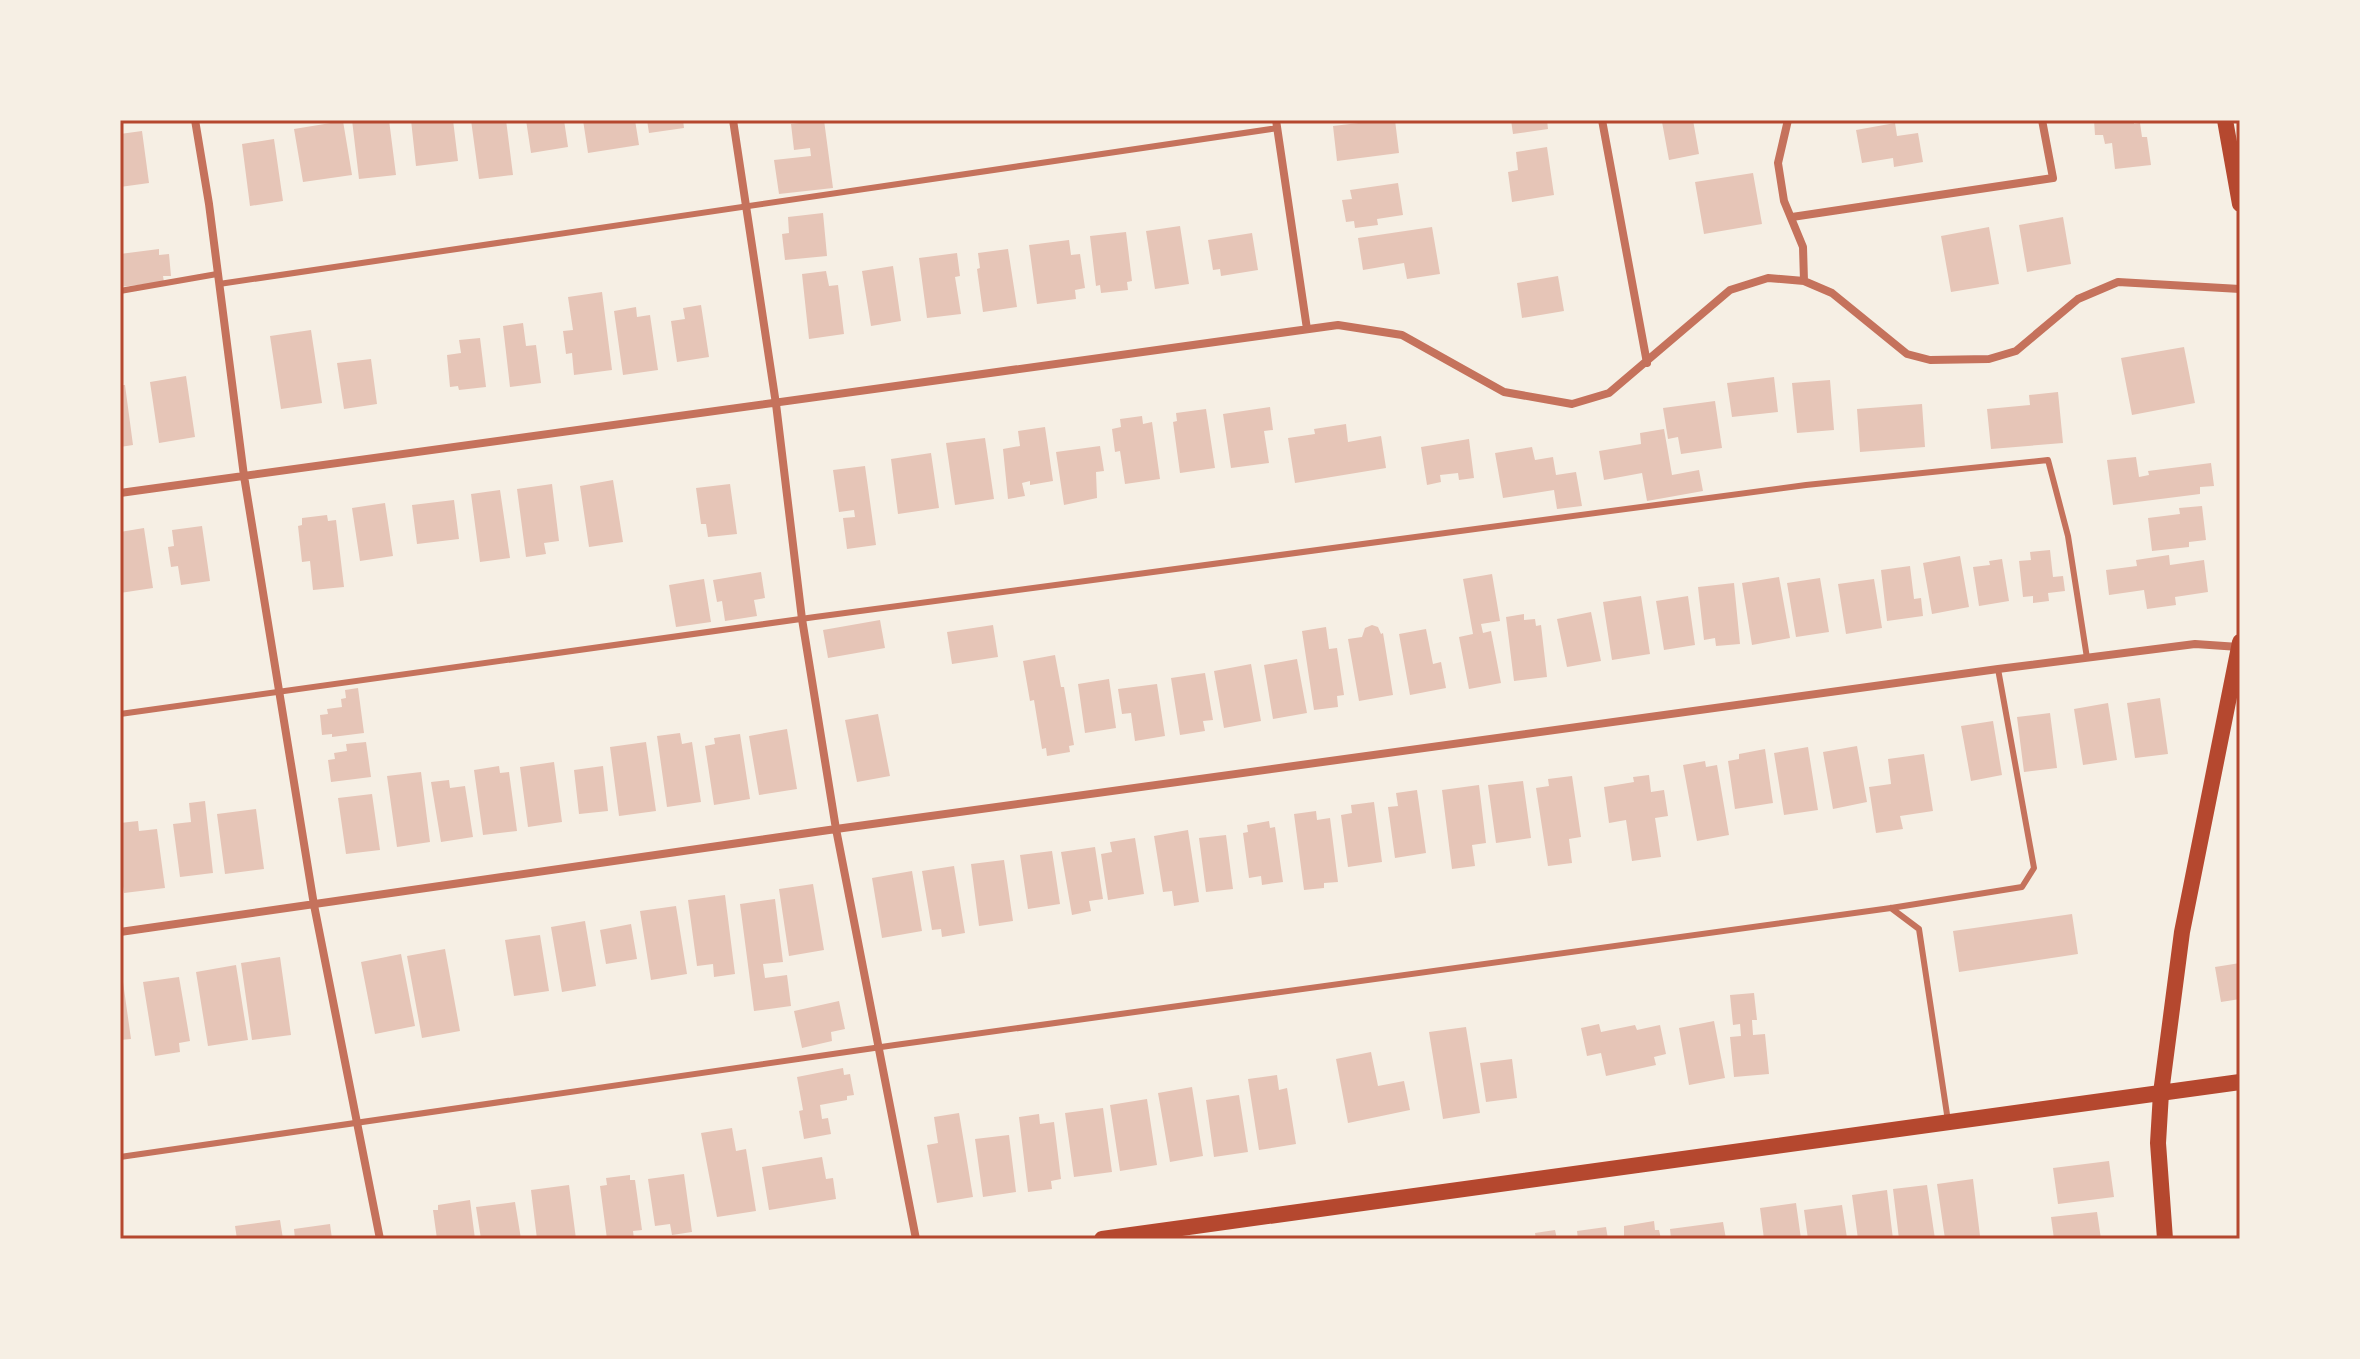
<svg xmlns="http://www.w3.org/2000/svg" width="2360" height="1359" font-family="Manrope,sans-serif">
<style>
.building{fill:#e6c5b7}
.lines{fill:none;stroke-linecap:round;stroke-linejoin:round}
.service{stroke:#c5725c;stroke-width:6}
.minor{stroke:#c5725c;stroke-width:8}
.secondary{stroke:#b5482f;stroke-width:16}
.neatline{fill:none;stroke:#b5482f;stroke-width:3}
</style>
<rect width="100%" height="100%" fill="#f6efe4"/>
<path class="building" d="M352,120H389L396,175L359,179Z
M411,120H453L458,161L416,166Z
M471,120H506L513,175L479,179Z
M526,120H564L568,147L531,153Z
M583,120H635L639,145L588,153Z
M647,120H683L684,128L649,133Z
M824,120L833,188L779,194L774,160L811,156L810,148L794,150L791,124Z
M1384,120H1395L1399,153L1337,161L1333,126Z
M1511,120H1547L1548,129L1513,134Z
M1671,120H1693L1699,154L1669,160L1662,122Z
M2094,120H2134V124L2140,123L2142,137H2147L2151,165L2115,169L2112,143L2105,144L2103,135H2095Z
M343,121L352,175L303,182L294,129Z
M1895,123L1897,136L1918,133L1923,162L1894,167L1893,158L1862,163L1856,130Z
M142,131L149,183L120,187V134Z
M274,139L283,201L250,206L242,144Z
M1547,147L1554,195L1512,202L1508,172L1518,170L1516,152Z
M1753,173L1762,224L1704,234L1695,182Z
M1398,183L1403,215L1377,219L1378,225L1355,228L1354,221L1346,222L1342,200L1352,199L1350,190Z
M823,213L827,256L785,260L782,234L789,233L788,217Z
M2063,217L2071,264L2027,272L2019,225Z
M1180,226L1189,284L1155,289L1146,231Z
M1432,227L1440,274L1407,279L1404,263L1363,270L1358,238Z
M1989,227L1999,284L1951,292L1941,236Z
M1126,232L1132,281L1127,282L1128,290L1101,293L1100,285L1096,286L1090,236Z
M1252,233L1258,270L1221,276L1220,269L1213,270L1208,240Z
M1069,240L1071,255L1080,254L1085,288L1075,290L1076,299L1037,304L1029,245Z
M159,249V255L169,254L171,276H163L164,282L120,287V254Z
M1008,249L1017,307L983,312L977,269L980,268L978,253Z
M957,253L960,276L955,277L961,314L927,318L919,258Z
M893,266L901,321L871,326L862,271Z
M826,271L829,286L838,285L844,334L809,339L802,274Z
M1558,276L1564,311L1522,318L1517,283Z
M602,292L612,370L574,375L572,353L566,354L563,331L573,330L568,297Z
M701,305L709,357L677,362L671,321L685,319L683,308Z
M636,307L637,317L650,315L658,370L623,375L614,311Z
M523,323L526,346L536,345L541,383L510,387L503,326Z
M311,330L322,403L281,409L270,336Z
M480,338L486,387L459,390L458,386L450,387L447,355L461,353L459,340Z
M2184,347L2195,403L2132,415L2121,358Z
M371,359L377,404L344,409L337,363Z
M186,376L195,437L159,443L150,382Z
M1774,377L1778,412L1732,417L1727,383Z
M1830,380L1834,430L1797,433L1792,383Z
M120,385H125L133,445L120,447Z
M2058,392L2063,443L1991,449L1987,409L2030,405L2029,395Z
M1715,401L1722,448L1681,454L1678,437L1668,439L1663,408Z
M1922,404L1925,447L1860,452L1857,409Z
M1270,407L1273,430L1264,431L1269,463L1231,468L1223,414Z
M1206,409L1215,468L1180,473L1173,422L1177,421L1176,413Z
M1142,416L1143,424L1152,422L1160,479L1125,484L1120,451L1115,452L1112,429L1121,427L1120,419Z
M1346,424L1348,442L1381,436L1386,468L1295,483L1288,438L1315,434L1314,429Z
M1045,427L1053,481L1030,485V481L1022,483L1025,496L1008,499L1003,449L1020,446L1018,431Z
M1664,429L1672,475L1699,470L1703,491L1647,501L1642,473L1604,480L1599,451L1641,444L1640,433Z
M985,438L994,499L955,505L946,443Z
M1469,439L1474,478L1459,480L1458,473L1440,475L1441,482L1427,485L1421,447Z
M1100,446L1104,471L1096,472L1097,498L1064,505L1056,452Z
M1532,447L1535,460L1553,457L1556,475L1576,472L1582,506L1557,509L1554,490L1503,498L1495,453Z
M931,453L939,508L898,514L891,459Z
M2136,457L2139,477L2149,475L2148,471L2211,463L2214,486L2200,487V494L2113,505L2107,460Z
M865,466L876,545L847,549L843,518L855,517L854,510L839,512L833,470Z
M613,480L623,542L589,547L580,486Z
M552,484L559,541L544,543L546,554L526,557L517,489Z
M730,484L737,534L708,537L706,524H701L696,488Z
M500,490L510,558L480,562L471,494Z
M454,500L459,539L417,544L412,505Z
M385,503L393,556L360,561L352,508Z
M2202,506L2206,540L2189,542V547L2152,551L2148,518L2180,514L2179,508Z
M327,515L328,521L336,520L344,587L313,590L310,561L302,562L298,526L302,525V518Z
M202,526L210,581L181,585L178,566L171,567L168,547L174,546L172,530Z
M144,528L153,588L120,593V532Z
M2050,550L2053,577L2063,576L2065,591L2048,593L2049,601L2033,603V596L2023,597L2019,561L2031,560L2030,552Z
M2169,555L2170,565L2204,560L2208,592L2175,597L2176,605L2147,609L2144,590L2109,595L2106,570L2137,566L2136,560Z
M1960,556L1969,607L1932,614L1923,563Z
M2002,559L2009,601L1979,606L1973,567L1990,565L1989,561Z
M1910,566L1914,599L1921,598L1923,616L1887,621L1881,570Z
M761,572L765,598L754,600L757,616L725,621L722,601L717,602L713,580Z
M1492,574L1500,621L1481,624L1483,633L1491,631L1501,683L1469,689L1459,637L1473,634L1463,579Z
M1779,577L1790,638L1752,645L1742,583Z
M1820,578L1829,632L1796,637L1787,583Z
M704,579L711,622L676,627L669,585Z
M1874,579L1882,628L1846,634L1838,584Z
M1734,583L1740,644L1716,646L1715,638L1704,640L1698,587Z
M1641,596L1650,654L1612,660L1603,602Z
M1688,596L1695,645L1664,650L1656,601Z
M1591,612L1601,661L1567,667L1557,619Z
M1524,614V620L1535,619L1536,626L1541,625L1547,677L1514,681L1506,617Z
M880,620L885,648L828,658L823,630Z
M993,625L998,657L952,664L947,632Z
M1372,625L1378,627L1381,634L1383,633L1393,695L1359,701L1348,639L1362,637L1365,628Z
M1326,627L1329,649L1337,648L1344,695L1337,696L1338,707L1314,710L1302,631Z
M1426,629L1433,664L1441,662L1446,688L1410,695L1399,634Z
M1055,655L1061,687H1064L1074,745L1069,746L1070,752L1047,756L1046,748L1042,749L1034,700L1030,701L1023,661Z
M1297,659L1307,713L1273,719L1264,665Z
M1251,664L1261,721L1224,728L1214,671Z
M1205,673L1213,720L1203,721L1205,731L1180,735L1171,678Z
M1109,679L1116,728L1085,733L1078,684Z
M1157,684L1165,736L1135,741L1131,713L1122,714L1118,689Z
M358,688L364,733L332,737V734L322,735L320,715L328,714L327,709L342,707L341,699L346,698L345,690Z
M2160,698L2168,754L2135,758L2127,703Z
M2108,703L2117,760L2083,765L2074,709Z
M2050,713L2057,768L2024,772L2017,717Z
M878,714L890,776L857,782L845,720Z
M1993,721L2002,775L1971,781L1961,726Z
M787,729L797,789L759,795L749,736Z
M680,733L682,744L692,742L701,802L667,807L657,736Z
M740,734L750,799L714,805L705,746L715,744L714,738Z
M366,742L371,777L331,782L328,760L335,759L334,753L347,751L346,744Z
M646,742L656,811L619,816L610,747Z
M1857,746L1867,802L1833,809L1823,752Z
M1808,747L1818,810L1784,815L1774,753Z
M1765,749L1773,803L1735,809L1728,761L1739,759V754Z
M1924,754L1933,811L1900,816L1903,829L1876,833L1869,787L1891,784L1888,759Z
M1705,761L1706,767L1717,765L1729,835L1697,841L1683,765Z
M554,762L562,822L528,827L520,767Z
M499,766L500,773L509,772L517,831L483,835L474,770Z
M603,766L608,811L579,814L574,770Z
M421,772L430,842L397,847L387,776Z
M1649,775L1651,792L1664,790L1668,816L1655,818L1661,857L1632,861L1626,820L1609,823L1604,787L1634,782L1633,777Z
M1572,776L1581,837L1569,839L1572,863L1548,866L1536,788L1549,786L1548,779Z
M449,780L450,788L465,786L473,837L441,842L431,782Z
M1523,781L1531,838L1496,843L1488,785Z
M1479,785L1486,843L1472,845L1475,866L1452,869L1442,790Z
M1417,790L1426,853L1395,858L1388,807L1398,806L1396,793Z
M372,794L380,850L346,854L338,798Z
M205,801L213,873L180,877L173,824L191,822L189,803Z
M1374,802L1382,862L1348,867L1341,815L1352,813L1351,805Z
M256,809L264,869L225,874L217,814Z
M1316,811L1317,820L1330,818L1338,882L1324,883V888L1304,890L1294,814Z
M138,821L139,831L157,829L165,888L124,893L120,866V823Z
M1269,821L1270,828L1275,827L1283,882L1262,885L1261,876L1249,878L1243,833L1248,832L1247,825Z
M1188,830L1199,902L1174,906L1172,891L1163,892L1154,836Z
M1226,835L1233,889L1206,892L1199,838Z
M1135,838L1144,894L1108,900L1101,854L1112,852L1110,842Z
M1095,847L1103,899L1089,901L1091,911L1072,915L1061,852Z
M1052,851L1060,904L1028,909L1020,855Z
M1004,860L1013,921L979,926L971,864Z
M954,866L965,933L942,937L941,929L932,930L922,871Z
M912,871L922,931L882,938L872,878Z
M813,884L824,950L789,956L779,889Z
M725,895L735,974L714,977L713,964L697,966L688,900Z
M775,899L783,962L763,964L765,978L787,975L791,1006L754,1011L740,904Z
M676,906L687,974L651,980L640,911Z
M2072,914L2078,954L1959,972L1953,931Z
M585,921L596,986L562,992L551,927Z
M631,924L637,959L606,964L600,930Z
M540,935L549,991L514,996L505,940Z
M445,949L460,1031L422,1038L407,956Z
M401,954L415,1026L375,1034L361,962Z
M280,957L291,1035L252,1040L241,963Z
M2240,963V999L2221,1002L2215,967Z
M236,965L248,1040L208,1046L196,972Z
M179,977L190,1041L179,1043L180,1052L155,1056L143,982Z
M120,982H123L131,1039L120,1040Z
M1754,993L1757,1020H1752L1753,1035L1765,1034L1769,1074L1734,1077L1730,1037L1741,1036L1740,1024L1733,1025L1730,995Z
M839,1001L845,1029L831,1032L832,1041L802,1048L794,1011Z
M1714,1021L1725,1078L1689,1085L1679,1028Z
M1599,1024L1601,1032L1635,1025L1637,1030L1660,1025L1666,1054L1654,1057L1656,1065L1606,1076L1601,1053L1587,1056L1581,1028Z
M1466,1027L1480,1113L1443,1119L1429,1032Z
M1371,1052L1378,1086L1404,1081L1410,1110L1348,1123L1336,1059Z
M1512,1059L1517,1098L1486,1102L1480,1063Z
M843,1068L844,1075L850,1074L854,1095L847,1096V1100L820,1105L822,1119L828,1118L831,1134L804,1139L799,1111L803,1110L797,1077Z
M1277,1075L1279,1090L1287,1088L1296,1144L1259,1150L1248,1079Z
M1192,1087L1203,1156L1170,1162L1158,1093Z
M1239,1095L1248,1152L1214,1157L1206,1100Z
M1147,1099L1157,1165L1120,1171L1110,1105Z
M1103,1108L1112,1172L1074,1177L1065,1113Z
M959,1113L973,1197L937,1203L927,1145L938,1143L934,1117Z
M1039,1114L1040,1124L1054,1122L1061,1179L1051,1181L1052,1189L1028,1192L1019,1117Z
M732,1128L736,1151L746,1149L756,1211L717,1217L701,1133Z
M1009,1135L1016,1192L983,1197L975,1139Z
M822,1157L826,1179L833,1178L836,1199L769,1210L762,1167Z
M2109,1161L2114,1197L2058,1204L2053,1168Z
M684,1174L692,1232L672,1235L670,1224L655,1226L648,1179Z
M630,1175V1180H635L642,1230L633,1231L634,1239H607L600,1186L607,1185L606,1178Z
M1973,1179L1980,1236L1970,1239H1945L1937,1184Z
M569,1185L576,1239H537L531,1190Z
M1927,1185L1935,1239H1899L1893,1189Z
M1887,1190L1893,1239H1858L1852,1195Z
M470,1200L475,1239H437L433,1210H438V1205Z
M515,1202L521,1239H481L476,1207Z
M1796,1203L1801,1239H1764L1760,1208Z
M1842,1205L1847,1238L1808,1239L1804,1210Z
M2097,1212L2101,1239H2054L2051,1217Z
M280,1220L283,1239H237L235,1226Z
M1654,1221L1655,1230H1659L1661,1239H1624V1226Z
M1723,1222L1726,1239H1671L1670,1229Z
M330,1224L332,1239H295L294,1229Z
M1606,1227L1608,1239H1578L1577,1231Z
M1555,1230L1557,1239H1536L1535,1233Z"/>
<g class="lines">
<path class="service" d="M219,284C571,229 925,181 1278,128
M120,291L217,274
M120,714L815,617L1806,485L2048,460L2068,536L2087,658
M1891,908L1919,929L1948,1121
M120,1157L895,1045L1891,908L2022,887L2034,868L1998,669"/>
<path class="minor" d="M195,120L209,204L244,476L314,905L380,1239
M733,120L776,404L802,619L836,829L916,1239
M1276,120L1307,329
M1602,120L1647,363
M1788,120L1778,163L1784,201L1803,247L1804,281
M1792,217L2053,178L2042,120
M120,493L1338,325L1402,335L1504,392L1572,404L1609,393L1730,290L1768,278L1804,281L1832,293L1907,354L1930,360L1989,359L2016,351L2078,299L2118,282L2240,289
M120,932L836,829L1998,669L2195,644L2239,647"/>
<path class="secondary" d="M2225,120L2240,204
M1102,1239L2240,1082
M2165,1239L2158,1143L2161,1093L2182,932L2240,642"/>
</g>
<rect width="2360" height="1359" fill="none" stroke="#f6efe4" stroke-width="244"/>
<rect x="122" y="122" width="2116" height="1115" class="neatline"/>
</svg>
